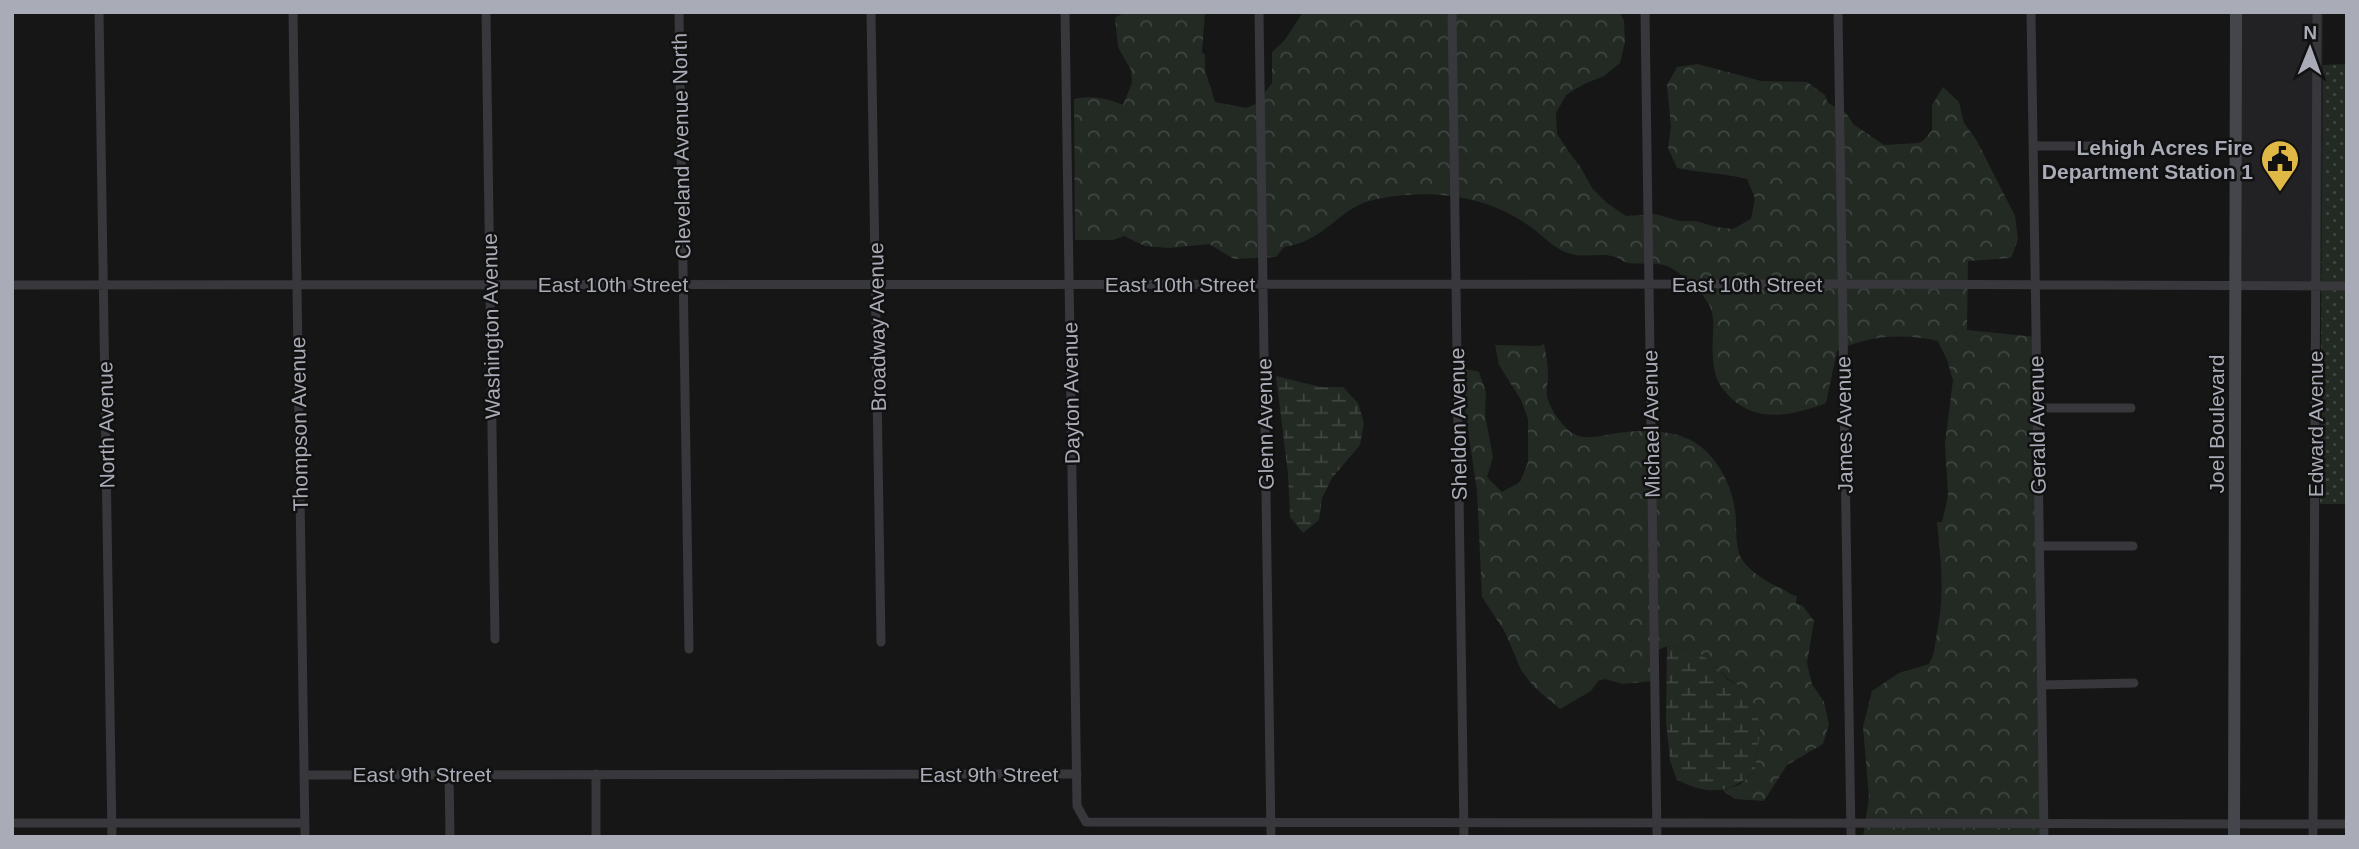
<svg xmlns="http://www.w3.org/2000/svg" width="2359" height="849" font-family="Helvetica,sans-serif">
<style>
.built{fill:#222224}
.grass{fill:url(#grass-dots)}
.forest{fill:url(#forest-crowns)}
.wetland{fill:url(#wetland-marsh)}
.lines{fill:none;stroke-linecap:round;stroke-linejoin:round}
.street{stroke:#37373c;stroke-width:9}
.secondary{stroke:#45464c;stroke-width:12}
.labels{text-anchor:middle;dominant-baseline:central;stroke-width:5;stroke-linejoin:round;paint-order:stroke}
.street-label{font-size:21px;fill:#a9acb6;stroke:#111112}
.poi-label{font-size:21px;font-weight:bold;fill:#a9acb6;stroke:#111112;text-anchor:end}
</style>
<defs>
<pattern id="grass-dots" width="8" height="8" patternUnits="userSpaceOnUse" patternTransform="scale(1.75)"><rect width="8" height="8" fill="#222a23"/><path d="M2 2h.1M6 6h.1" fill="none" stroke="#3f4641" stroke-width="1.8" stroke-linecap="round"/></pattern>
<pattern id="forest-crowns" width="20" height="18" patternUnits="userSpaceOnUse" patternTransform="scale(1.75)"><rect width="20" height="18" fill="#222a23"/><path d="M2 6a3 3 0 1 1 6 0M12 15a3 3 0 1 1 6 0" fill="none" stroke="#3f4641"/></pattern>
<pattern id="wetland-marsh" width="20" height="14" patternUnits="userSpaceOnUse" patternTransform="scale(1.75)"><rect width="20" height="14" fill="#222a23"/><path d="M1 5h8M5 5V1M11 12h8M15 12V8" fill="none" stroke="#3f4641"/></pattern>
</defs>
<rect width="100%" height="100%" fill="#161617"/>
<path class="built" d="M2241,12H2323L2321,285H2240Z"/>
<path class="grass" d="M2347,64V504H2320L2323,65Z"/>
<path class="forest" d="M1125,12H1205L1202,53L1205,54V70L1215,102L1246,108L1256,104L1272,83V52L1284,41L1303,12H1620L1624,21L1625,42L1620,63L1604,76L1584,84L1566,95L1556,113L1557,134L1569,152L1581,168L1592,188L1607,203L1626,216L1655,214L1680,221H1696L1716,227L1733,229L1751,219L1755,198L1747,179C1724,173 1701,173 1677,168L1668,148L1671,127L1667,85L1677,67L1698,64L1761,81L1807,82L1825,95L1828,103L1846,113L1853,124L1884,145L1918,143L1924,140L1932,130V105L1943,87L1959,102L1964,123L1977,141L2015,216L2018,239L2011,258L1968,261L1967,330L2036,337L2044,837H1863L1869,798L1863,727L1872,691L1899,673L1929,664C1935,653 1935,644 1937,632C1945,592 1941,563 1937,522H1942L1948,496L1945,443L1953,380L1947,360L1938,341C1904,333 1868,335 1837,351L1826,403C1795,415 1758,424 1731,398C1718,385 1714,376 1713,357C1711,342 1716,324 1711,309C1707,296 1683,274 1671,268C1658,261 1643,265 1629,263C1623,263 1621,258 1615,257C1601,252 1583,259 1568,253C1552,248 1540,232 1525,223C1481,194 1428,189 1377,199C1339,206 1327,241 1284,247L1276,257L1234,259L1209,244L1169,248L1145,246L1124,236L1113,240H1075L1074,99C1093,95 1106,98 1123,105L1132,83L1131,70L1118,47L1115,18Z
M1544,344C1546,354 1548,365 1548,376C1548,383 1546,391 1547,397C1550,406 1554,414 1560,421C1577,444 1592,437 1617,433C1647,429 1686,429 1708,453C1723,469 1732,489 1735,510C1737,524 1735,539 1739,553C1743,567 1765,581 1778,587C1786,589 1789,595 1797,596L1796,604L1802,605L1814,621L1807,663L1812,684L1824,702L1829,724L1823,744L1787,765L1764,801L1735,799L1722,790L1739,785L1755,771L1760,729L1745,690L1727,678L1713,663L1696,651L1667,646L1652,653V681L1623,684L1605,679L1598,681L1591,691L1560,709L1534,687L1521,670L1505,632L1482,597L1477,491L1465,410L1466,369L1479,372L1486,392L1485,415L1493,457L1487,477L1502,492L1520,482L1528,462V419L1521,400L1499,365L1495,345L1539,346Z"/>
<path class="wetland" d="M1276,376L1321,387H1343L1358,403L1364,423L1360,445L1332,478L1322,498L1319,520L1303,533L1290,517L1288,474Z
M1667,646L1696,651L1713,663L1727,679L1745,690L1756,708L1760,729L1755,771C1728,795 1709,795 1677,780L1670,761L1666,721Z"/>
<g class="lines">
<path class="street" d="M99,12L112,837
M293,12L305,837
M486,12L495,639
M679,12L689,649
M871,12L881,642
M1065,12L1077,806L1086,822L2347,824
M1259,12L1271,837
M1452,12L1464,837
M1645,12L1657,837
M1838,12L1851,837
M2031,12L2044,837
M2033,146H2132
M12,285L1842,284L2347,286
M2037,408H2131
M2039,546H2133
M2041,685L2134,683
M449,774L450,837
M596,774V837
M304,775L1077,774
M12,823H304
M2313,837L2317,12"/>
<path class="secondary" d="M2234,837L2236,12"/>
</g>
<defs>
<symbol id="civic-pin" viewBox="-11 -11 22 30"><path d="M0 17L-7.5 6A9.5 9.5 0 1 1 7.5 6Z" fill="#e0b845" stroke="#111112"/><path d="M-.6-6.5H3V-4.5H.6V-3L4-1V1h2V6H-6V1h2V-1L-.6-3ZM-1.2 2.5V6h2.4V2.5Z" fill="#111"/></symbol>
</defs>
<g fill-rule="evenodd">
<use href="#civic-pin" x="2258" y="137" width="44" height="60"/>
</g>
<g class="labels">
<g class="street-label">
<text transform="translate(681 146) rotate(-91)">Cleveland Avenue North</text>
<text x="613" y="284">East 10th Street</text>
<text x="1180" y="284">East 10th Street</text>
<text x="1747" y="284">East 10th Street</text>
<text transform="translate(491 326) rotate(-91)">Washington Avenue</text>
<text transform="translate(877 327) rotate(-91)">Broadway Avenue</text>
<text transform="translate(1071 393) rotate(-91)">Dayton Avenue</text>
<text transform="translate(299 424) rotate(-91)">Thompson Avenue</text>
<text transform="translate(1265 424) rotate(-91)">Glenn Avenue</text>
<text transform="translate(1458 424) rotate(-91)">Sheldon Avenue</text>
<text transform="translate(1651 424) rotate(-91)">Michael Avenue</text>
<text transform="translate(2216 424) rotate(-90)">Joel Boulevard</text>
<text transform="translate(2315 424) rotate(-90)">Edward Avenue</text>
<text transform="translate(106 425) rotate(-91)">North Avenue</text>
<text transform="translate(1844 425) rotate(-91)">James Avenue</text>
<text transform="translate(2037 425) rotate(-91)">Gerald Avenue</text>
<text x="422" y="774">East 9th Street</text>
<text x="989" y="774">East 9th Street</text>
</g>
<g class="poi-label">
<text x="2253" y="147">Lehigh Acres Fire<tspan x="2253" dy="24">Department Station 1</tspan></text>
</g>
</g>
<rect width="2359" height="849" fill="none" stroke="#a9acb6" stroke-width="28"/>
<g transform="translate(2310 49) rotate(1)" stroke="#111112" stroke-width="5" paint-order="stroke">
<path d="M0-5L12 26L0 18L-12 26Z" fill="#a9acb6"/>
<text y="-10" font-size="19" font-weight="bold" text-anchor="middle" fill="#a9acb6">N</text>
</g>
</svg>
